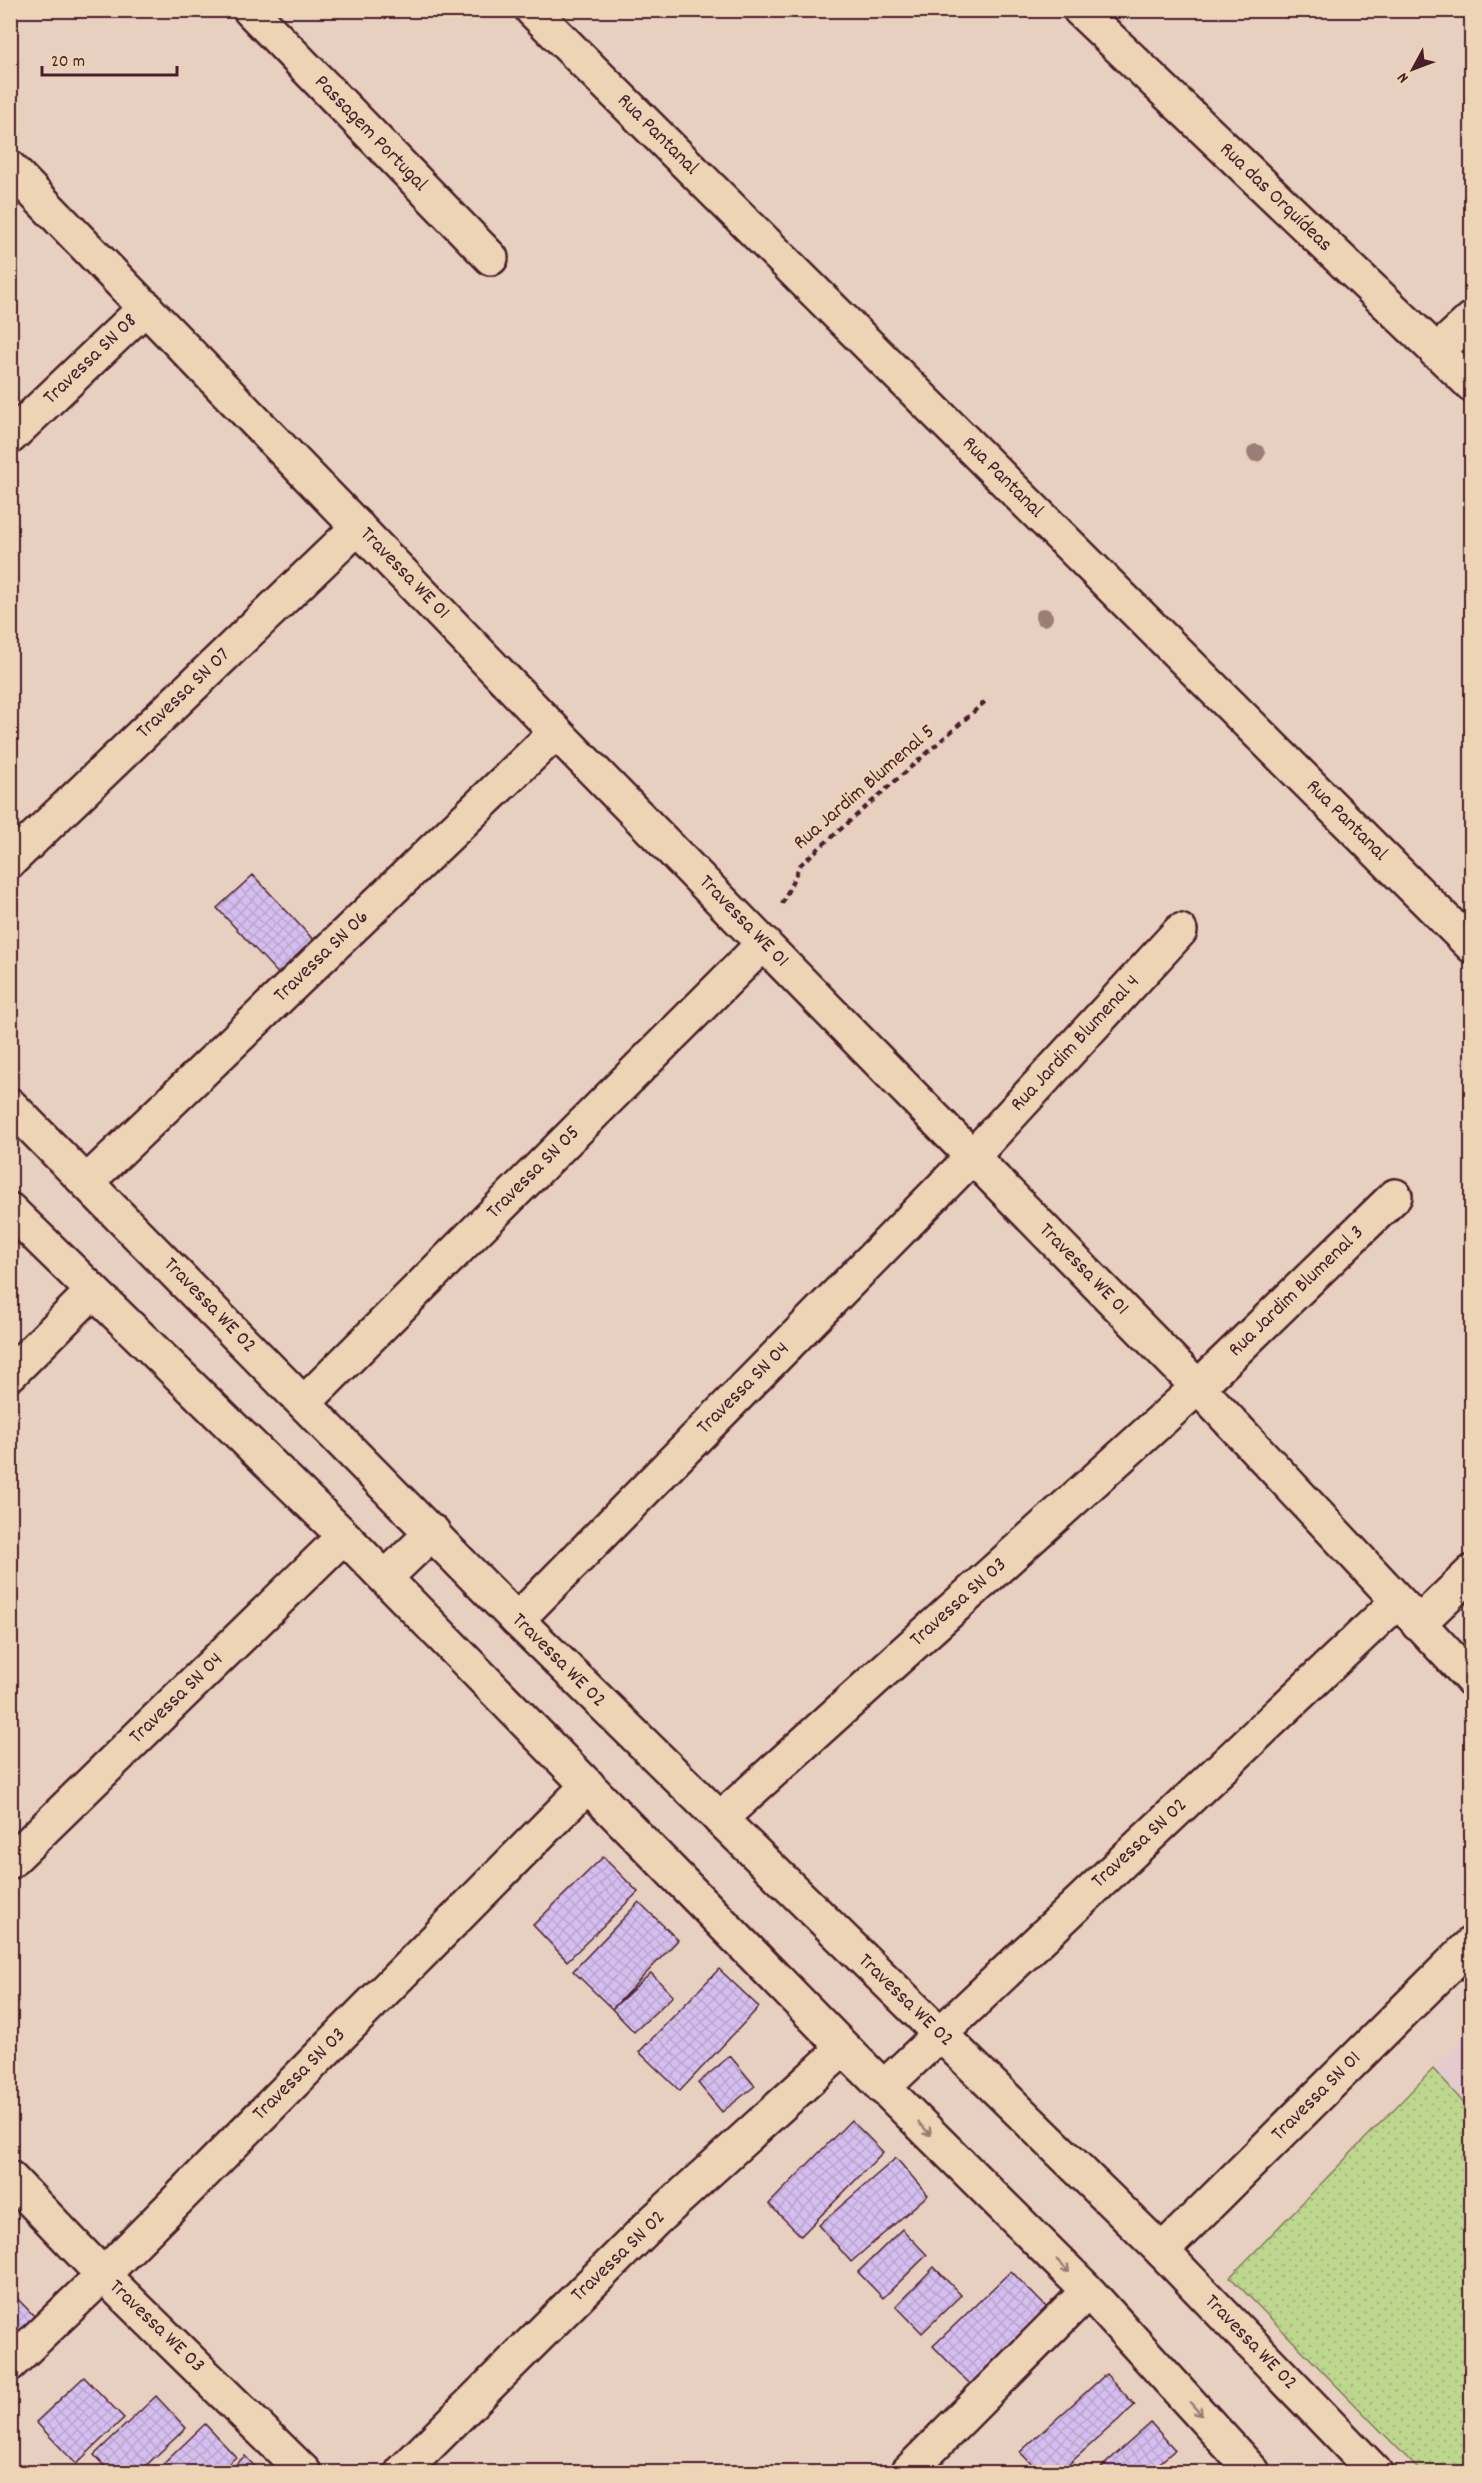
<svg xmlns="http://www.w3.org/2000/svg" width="1482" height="2483" font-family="Dekko,sans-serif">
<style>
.built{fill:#e3cbce}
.park{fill:url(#park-dots);stroke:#847b5c;stroke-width:1.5}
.building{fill:url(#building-cross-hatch);stroke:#4a1f2b;stroke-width:1.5}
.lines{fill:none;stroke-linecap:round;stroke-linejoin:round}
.minor-casing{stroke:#4a1f2b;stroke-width:38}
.tertiary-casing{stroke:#4a1f2b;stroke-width:38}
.path{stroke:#4a1f2b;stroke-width:4;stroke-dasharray:6 4.5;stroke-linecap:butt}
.minor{stroke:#ecd4b4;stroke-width:33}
.tertiary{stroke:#ecd4b4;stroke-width:33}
.tree{fill:#9a7e76}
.oneway{stroke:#9b7a70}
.labels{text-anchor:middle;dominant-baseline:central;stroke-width:5;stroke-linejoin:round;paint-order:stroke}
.street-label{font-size:21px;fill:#4a1f2b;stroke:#ecd4b4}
</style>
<defs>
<pattern id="park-dots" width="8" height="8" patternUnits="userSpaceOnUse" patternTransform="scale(1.5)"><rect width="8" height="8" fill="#bdd78e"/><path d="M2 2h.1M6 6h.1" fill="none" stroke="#a4b87b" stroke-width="1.8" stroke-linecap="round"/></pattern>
<pattern id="building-cross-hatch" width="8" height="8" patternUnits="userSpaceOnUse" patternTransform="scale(1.5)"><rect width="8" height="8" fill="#d6bfef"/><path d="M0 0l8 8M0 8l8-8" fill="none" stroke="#b9a4cd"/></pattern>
</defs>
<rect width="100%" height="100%" fill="#e8d0c0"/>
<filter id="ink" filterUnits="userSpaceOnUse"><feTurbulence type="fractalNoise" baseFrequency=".0167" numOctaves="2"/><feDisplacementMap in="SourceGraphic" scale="12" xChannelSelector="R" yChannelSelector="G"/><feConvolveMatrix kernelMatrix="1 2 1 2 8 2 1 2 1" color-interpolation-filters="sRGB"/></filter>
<g filter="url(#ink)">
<path class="built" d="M1471,2031V2111L1433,2069Z"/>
<path class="park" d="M1433,2069L1471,2111V2472H1421L1230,2277Z"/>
<path class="building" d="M253,875L320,947L284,980L217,908Z
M603,1857L638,1892L567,1961L533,1925Z
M639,1902L678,1940L612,2009L573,1971Z
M719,1969L759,2007L680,2091L639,2052Z
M651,1973L673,1996L634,2032L612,2009Z
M730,2056L755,2086L722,2112L698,2083Z
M851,2120L883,2152L801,2236L769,2204Z
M896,2158L928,2195L851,2262L819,2225Z
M902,2229L927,2255L883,2298L858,2272Z
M934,2267L961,2295L922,2333L896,2306Z
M1011,2271L1049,2310L972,2386L933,2346Z
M10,2291L36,2318L10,2343Z
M1106,2374L1135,2405L1060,2472H1039L1020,2452Z
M84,2377L124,2418L76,2464L36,2422Z
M156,2396L186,2428L139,2472H110L94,2455Z
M1151,2423L1175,2450L1149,2472H1096Z
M205,2424L236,2457L219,2472H155Z
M245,2456L260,2472H227Z"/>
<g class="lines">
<defs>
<path id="minor" d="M250,10L491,258
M532,10L1472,946
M1080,10L1472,385
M10,168L556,732L1198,1387L1472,1680
M1436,352L1472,319
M10,437L146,307
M10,861L358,527
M88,1181L556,732
M10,1210L344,1536L844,2048L1088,2291L1253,2472
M10,1374L93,1291
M304,1403L764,943
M385,1578L433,1532
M517,1620L972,1157L1180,931
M1418,1624L1472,1572
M720,1819L1198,1387L1395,1196
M10,1862L344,1536
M883,2088L1398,1601
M10,2178L103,2275L304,2472
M1162,2251L1472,1943
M10,2364L103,2275L588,1785
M402,2472L655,2220L844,2048
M908,2472L1088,2291"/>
<path id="tertiary" d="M10,1105L517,1620L1162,2251L1375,2472"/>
</defs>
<use href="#minor" class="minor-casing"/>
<use href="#tertiary" class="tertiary-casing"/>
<path class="path" d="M782,904L800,865L987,700"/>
<use href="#minor" class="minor"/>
<use href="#tertiary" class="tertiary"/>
</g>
<g class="tree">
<circle cx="1256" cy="453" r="9"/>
<circle cx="1044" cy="617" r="9"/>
</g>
<defs><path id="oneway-shaft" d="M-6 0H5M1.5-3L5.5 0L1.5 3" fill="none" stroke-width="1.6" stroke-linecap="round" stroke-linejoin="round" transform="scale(1.5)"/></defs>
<g class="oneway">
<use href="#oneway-shaft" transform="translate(925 2129) rotate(45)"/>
<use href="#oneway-shaft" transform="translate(1063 2266) rotate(45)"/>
<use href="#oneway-shaft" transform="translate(1196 2409) rotate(48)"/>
</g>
</g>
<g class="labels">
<g class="street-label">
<text transform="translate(370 134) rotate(46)">Passagem Portugal</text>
<text transform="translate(657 135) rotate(45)">Rua Pantanal</text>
<text transform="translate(1275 198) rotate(44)">Rua das Orquídeas</text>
<text transform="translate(91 360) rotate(-44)">Travessa SN 08</text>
<text transform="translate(1002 478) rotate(45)">Rua Pantanal</text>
<text transform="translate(404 574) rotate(46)">Travessa WE 01</text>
<text transform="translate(184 694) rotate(-44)">Travessa SN 07</text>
<text transform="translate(865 788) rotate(-41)">Rua Jardim Blumenal 5</text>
<text transform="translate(1346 821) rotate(45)">Rua Pantanal</text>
<text transform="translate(743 922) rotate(46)">Travessa WE 01</text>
<text transform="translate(322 957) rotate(-44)">Travessa SN 06</text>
<text transform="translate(1076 1044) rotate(-47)">Rua Jardim Blumenal 4</text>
<text transform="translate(534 1173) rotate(-45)">Travessa SN 05</text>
<text transform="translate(1083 1270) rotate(46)">Travessa WE 01</text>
<text transform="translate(1297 1292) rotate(-44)">Rua Jardim Blumenal 3</text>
<text transform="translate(209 1306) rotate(46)">Travessa WE 02</text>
<text transform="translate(744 1389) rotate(-45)">Travessa SN 04</text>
<text transform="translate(959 1603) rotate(-42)">Travessa SN 03</text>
<text transform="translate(558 1661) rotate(45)">Travessa WE 02</text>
<text transform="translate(177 1699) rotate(-44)">Travessa SN 04</text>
<text transform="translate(1140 1844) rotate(-43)">Travessa SN 02</text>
<text transform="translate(905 2001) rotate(44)">Travessa WE 02</text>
<text transform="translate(300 2075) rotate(-45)">Travessa SN 03</text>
<text transform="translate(1317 2097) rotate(-45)">Travessa SN 01</text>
<text transform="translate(619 2257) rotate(-44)">Travessa SN 02</text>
<text transform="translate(156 2327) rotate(44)">Travessa WE 03</text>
<text transform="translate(1250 2343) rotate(46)">Travessa WE 02</text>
</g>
</g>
<rect width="1482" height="2483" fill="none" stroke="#ecd4b4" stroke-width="36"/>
<rect x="18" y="18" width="1446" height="2447" fill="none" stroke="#4a1f2b" stroke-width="2" filter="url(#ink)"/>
<g transform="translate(1413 69) rotate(229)" stroke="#ecd4b4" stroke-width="4.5" paint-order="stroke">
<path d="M0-4.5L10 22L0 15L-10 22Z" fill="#4a1f2b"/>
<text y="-9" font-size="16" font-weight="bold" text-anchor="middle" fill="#4a1f2b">N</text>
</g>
<path d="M42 66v9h135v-9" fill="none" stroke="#4a1f2b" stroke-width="3"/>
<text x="51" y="66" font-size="18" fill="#4a1f2b" stroke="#ecd4b4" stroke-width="4.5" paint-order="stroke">20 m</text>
</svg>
